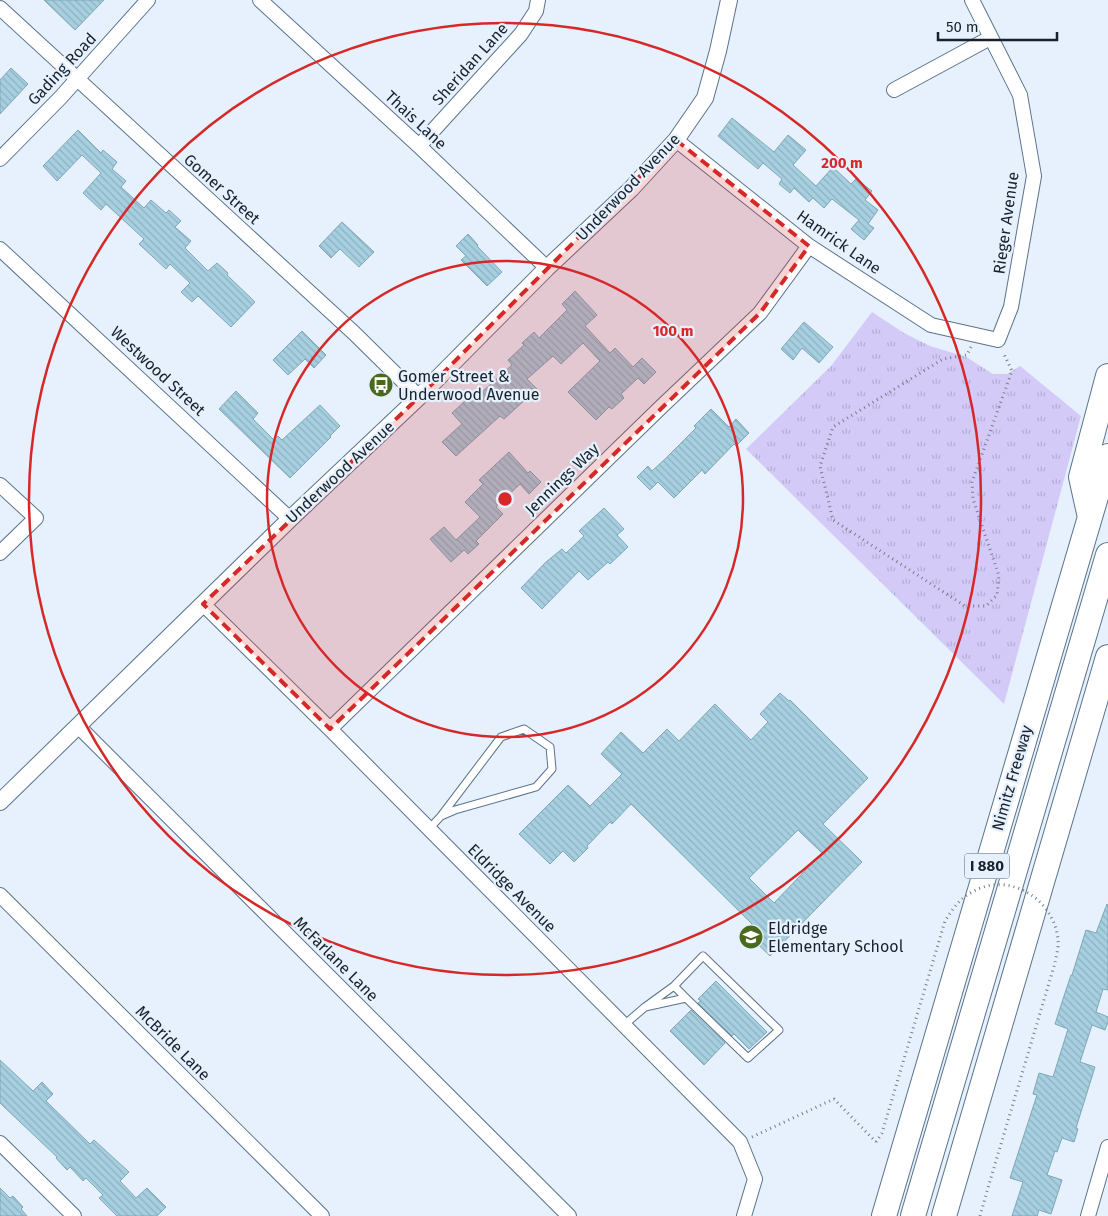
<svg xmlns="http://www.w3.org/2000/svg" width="1108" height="1216" font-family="'Fira Sans',sans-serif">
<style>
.park{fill:url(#park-tufts)}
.building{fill:url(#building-back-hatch);stroke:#7fa7b7;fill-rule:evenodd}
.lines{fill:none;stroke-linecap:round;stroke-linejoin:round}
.service-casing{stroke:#5a738c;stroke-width:9}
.minor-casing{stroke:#5a738c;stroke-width:16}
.tertiary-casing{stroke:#5a738c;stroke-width:18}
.motorway-casing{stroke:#5a738c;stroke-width:26}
.path{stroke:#747f8a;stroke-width:3;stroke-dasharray:1 4;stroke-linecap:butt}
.service{stroke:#fff;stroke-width:7}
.minor{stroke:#fff;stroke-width:14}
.tertiary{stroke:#fff;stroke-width:16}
.motorway{stroke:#fff;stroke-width:24}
.path-bridge{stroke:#747f8a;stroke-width:3;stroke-dasharray:1 4;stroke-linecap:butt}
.marked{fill:#d62828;fill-opacity:0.2;stroke:#d62828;stroke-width:4;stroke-dasharray:10 6;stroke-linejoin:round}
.ring{fill:none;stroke:#d62828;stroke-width:2.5}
.labels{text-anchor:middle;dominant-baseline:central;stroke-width:4.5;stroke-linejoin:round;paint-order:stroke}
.shield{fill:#e6f1fd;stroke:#55606b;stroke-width:1}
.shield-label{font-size:15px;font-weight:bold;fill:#17222c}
.street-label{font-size:16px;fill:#17222c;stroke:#e6f1fd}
.poi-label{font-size:16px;fill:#17222c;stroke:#e6f1fd;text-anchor:start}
.centre{fill:#d62828;stroke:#e6f1fd;stroke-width:2.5}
.ring-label{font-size:15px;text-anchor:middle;font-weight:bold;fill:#d62828;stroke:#e6f1fd;stroke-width:4.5;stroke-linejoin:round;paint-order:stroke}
</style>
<defs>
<pattern id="park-tufts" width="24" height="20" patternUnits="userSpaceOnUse" patternTransform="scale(1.25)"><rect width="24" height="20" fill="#d4caf8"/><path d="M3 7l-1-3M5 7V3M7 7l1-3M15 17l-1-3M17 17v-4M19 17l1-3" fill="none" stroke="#b5add5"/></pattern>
<pattern id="building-back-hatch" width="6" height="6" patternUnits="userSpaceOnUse" patternTransform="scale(1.25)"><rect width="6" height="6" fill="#a6cfdf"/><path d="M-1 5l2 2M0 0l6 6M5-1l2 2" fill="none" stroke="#8eb1c0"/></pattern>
</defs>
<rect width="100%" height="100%" fill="#e6f1fd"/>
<path class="park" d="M872,312L904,333L930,346L966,357L993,374H1007L1020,366L1081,416L1004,704L746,449L831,366Z"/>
<path class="building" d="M44,0H104L75,30Z
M11,68L28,84L0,114V80Z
M732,118L774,152L788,135L806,150L793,165L816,186L833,167L851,184L856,179L872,191L865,200L878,210L868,224L874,228L864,240L851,229L859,220L832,199L824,208L813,198L809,202L794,188L790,193L779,184L782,179L763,163L758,169L718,136Z
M78,130L101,153L103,150L117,162L112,169L126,181L121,187L144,208L151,200L166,213L169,210L181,221L175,227L191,241L185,248L208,271L217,263L228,273L227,275L255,302L231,327L198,296L192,302L181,292L190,283L170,264L166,269L139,244L144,239L106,204L101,210L83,193L101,173L82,155L57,181L43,166Z
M342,222L374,252L359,267L340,249L331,258L319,246Z
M468,234L478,245L477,246L502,272L487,286L461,260L466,256L456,246Z
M575,291L597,315L585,326L610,353L615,348L633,367L642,358L656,372L644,384L638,378L621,394L624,398L612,409L609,407L596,420L568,392L600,361L583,343L561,364L553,356L527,379L537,389L504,419L500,416L456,456L442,442L462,424L452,413L478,389L481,393L512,365L508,360L524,345L522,343L534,332L539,338L567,310L562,304Z
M804,322L833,347L819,363L802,348L793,360L781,349Z
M302,331L326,355L314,368L305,359L288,375L273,360Z
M236,391L258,413L253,419L274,440L278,436L282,440L320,405L340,426L330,436L331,437L290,478L219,409Z
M711,409L729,427L736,419L749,433L736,446L734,444L705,474L702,470L674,498L658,482L650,490L637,477L648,466L652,471L665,459L696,428L694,426Z
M509,452L528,473L530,471L541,482L529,494L520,484L496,507L503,514L476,541L479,544L468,554L464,550L451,562L430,539L444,527L456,540L480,517L465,502L483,484L479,480Z
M604,508L624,529L617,535L628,547L610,564L608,562L588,580L579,571L542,609L521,588L546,562L562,549L566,553L584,536L579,531Z
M780,693L789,701L790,700L868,778L823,824L862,862L770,956L745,932L752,924L631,804L612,824L610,822L587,846L588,848L574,862L563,851L550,864L519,834L568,785L590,806L622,774L601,754L621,732L643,753L667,729L679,741L715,704L751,740L768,722L760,714ZM798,830L822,853L774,903L749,878Z
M1107,904L1108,905V990L1103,989L1096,1012L1108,1017V1022L1105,1030L1092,1025L1080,1062L1095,1067L1076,1128L1078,1129L1074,1142L1062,1138L1057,1152L1055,1151L1047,1175L1062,1180L1051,1214L1039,1210L1037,1216H1012L1023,1182L1010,1178L1037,1095L1033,1094L1039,1073L1053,1077L1068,1029L1055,1024L1064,996L1071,975H1072L1086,930L1096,933Z
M716,981L767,1032L749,1049L734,1034L732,1036L698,1003L701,1001L698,999Z
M691,1010L725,1043L704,1065L670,1031Z
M0,1060L33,1091L42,1082L53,1094L46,1101L90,1144L94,1140L129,1172L120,1181L136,1198L147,1188L166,1207L157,1216H117L99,1198L103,1195L86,1178L83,1181L70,1167L67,1170L56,1158L57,1157L0,1103Z
M0,1188L10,1198L13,1196L23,1207L21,1209L27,1216H0Z"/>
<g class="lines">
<defs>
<path id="service" d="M429,829L441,816L501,737L524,729L550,747L552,769L536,787L455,810L441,816
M645,1007L686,998L748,1058L779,1030L703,956L674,986L686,998
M624,1025L645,1007L674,986"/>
<path id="minor" d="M260,0L419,146L547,268
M0,8L354,333L419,397
M894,90L990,38
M676,140L809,246L931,325L998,340L1011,307L1034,176L1020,95L972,0
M419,146L521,34L536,11L538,0
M0,159L61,97L148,0
M0,249L290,519
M0,485L36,518L0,553
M203,604L330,729L740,1142L755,1179L744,1216
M78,726L569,1216
M330,729L660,408L760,313L809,246
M0,895L322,1216
M0,1143L74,1216
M1088,1216L1108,1147"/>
<path id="tertiary" d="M0,802L290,519L419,397L547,268L631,189L676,140L705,98L718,51L729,0"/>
<path id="motorway" d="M1089,513L1081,477L1108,376
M884,1216L1108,456
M913,1216L1108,555
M944,1216L1108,657"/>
</defs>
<use href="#service" class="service-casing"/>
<use href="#minor" class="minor-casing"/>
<use href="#tertiary" class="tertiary-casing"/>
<use href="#motorway" class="motorway-casing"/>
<path class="path" d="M971,347L967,355L943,359L833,427L820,466L833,520L965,606H986L997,595L999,576L973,499L972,482L1012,371L1003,352
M752,1137L834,1099L876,1142
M980,1216L990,1181"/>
<use href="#service" class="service"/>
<use href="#minor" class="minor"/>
<use href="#tertiary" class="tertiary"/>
<use href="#motorway" class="motorway"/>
<path class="path-bridge" d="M876,1142L882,1133L945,921C953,908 960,898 974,891C1011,871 1055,901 1058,940C1059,947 1056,956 1055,963L990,1181"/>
</g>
<path class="marked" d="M676,140L809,246L760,313L330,729L203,604L419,397Z"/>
<g class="ring">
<circle cx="505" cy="499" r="238"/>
<circle cx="505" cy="499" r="476"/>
</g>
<defs>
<symbol id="bus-disc" viewBox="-11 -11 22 22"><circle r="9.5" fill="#49691e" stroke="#e6f1fd"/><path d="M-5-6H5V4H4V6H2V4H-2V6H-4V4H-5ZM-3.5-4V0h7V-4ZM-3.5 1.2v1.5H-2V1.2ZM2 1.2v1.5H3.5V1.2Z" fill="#fff"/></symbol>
<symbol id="school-disc" viewBox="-11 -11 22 22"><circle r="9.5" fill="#49691e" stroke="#e6f1fd"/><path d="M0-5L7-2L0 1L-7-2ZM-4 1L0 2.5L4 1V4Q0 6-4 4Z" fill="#fff"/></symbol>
</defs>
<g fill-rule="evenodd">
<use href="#bus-disc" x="367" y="371" width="28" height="28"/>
<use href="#school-disc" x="737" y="923" width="28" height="28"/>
</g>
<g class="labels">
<rect class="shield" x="964.5" y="853.5" width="45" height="25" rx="4"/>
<g class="shield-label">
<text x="987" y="866">I 880</text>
</g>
<g class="street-label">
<text transform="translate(470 64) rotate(-48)">Sheridan Lane</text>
<text transform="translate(62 69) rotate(-47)">Gading Road</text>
<text transform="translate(416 120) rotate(43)">Thais Lane</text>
<text transform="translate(628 187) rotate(-46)">Underwood Avenue</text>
<text transform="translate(222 189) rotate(42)">Gomer Street</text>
<text transform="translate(1006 223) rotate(-82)">Rieger Avenue</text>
<text transform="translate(839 242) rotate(35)">Hamrick Lane</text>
<text transform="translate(158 371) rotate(43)">Westwood Street</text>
<text transform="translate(340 472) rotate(-43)">Underwood Avenue</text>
<text transform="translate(562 479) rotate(-44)">Jennings Way</text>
<text transform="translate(1012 778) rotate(-74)">Nimitz Freeway</text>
<text transform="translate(512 888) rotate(45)">Eldridge Avenue</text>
<text transform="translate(336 959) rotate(45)">McFarlane Lane</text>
<text transform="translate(173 1043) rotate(45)">McBride Lane</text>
</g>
<g class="poi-label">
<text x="398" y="376">Gomer Street &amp;<tspan x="398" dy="18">Underwood Avenue</tspan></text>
<text x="768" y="928">Eldridge<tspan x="768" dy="18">Elementary School</tspan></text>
</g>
</g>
<circle cx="505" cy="499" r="8" class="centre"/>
<g class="ring-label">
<text x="842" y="168">200 m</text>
<text x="673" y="336">100 m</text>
</g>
<path d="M938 32v8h119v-8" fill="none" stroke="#17222c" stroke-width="2.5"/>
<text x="946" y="32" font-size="15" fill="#17222c" stroke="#e6f1fd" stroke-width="4" paint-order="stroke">50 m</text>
</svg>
